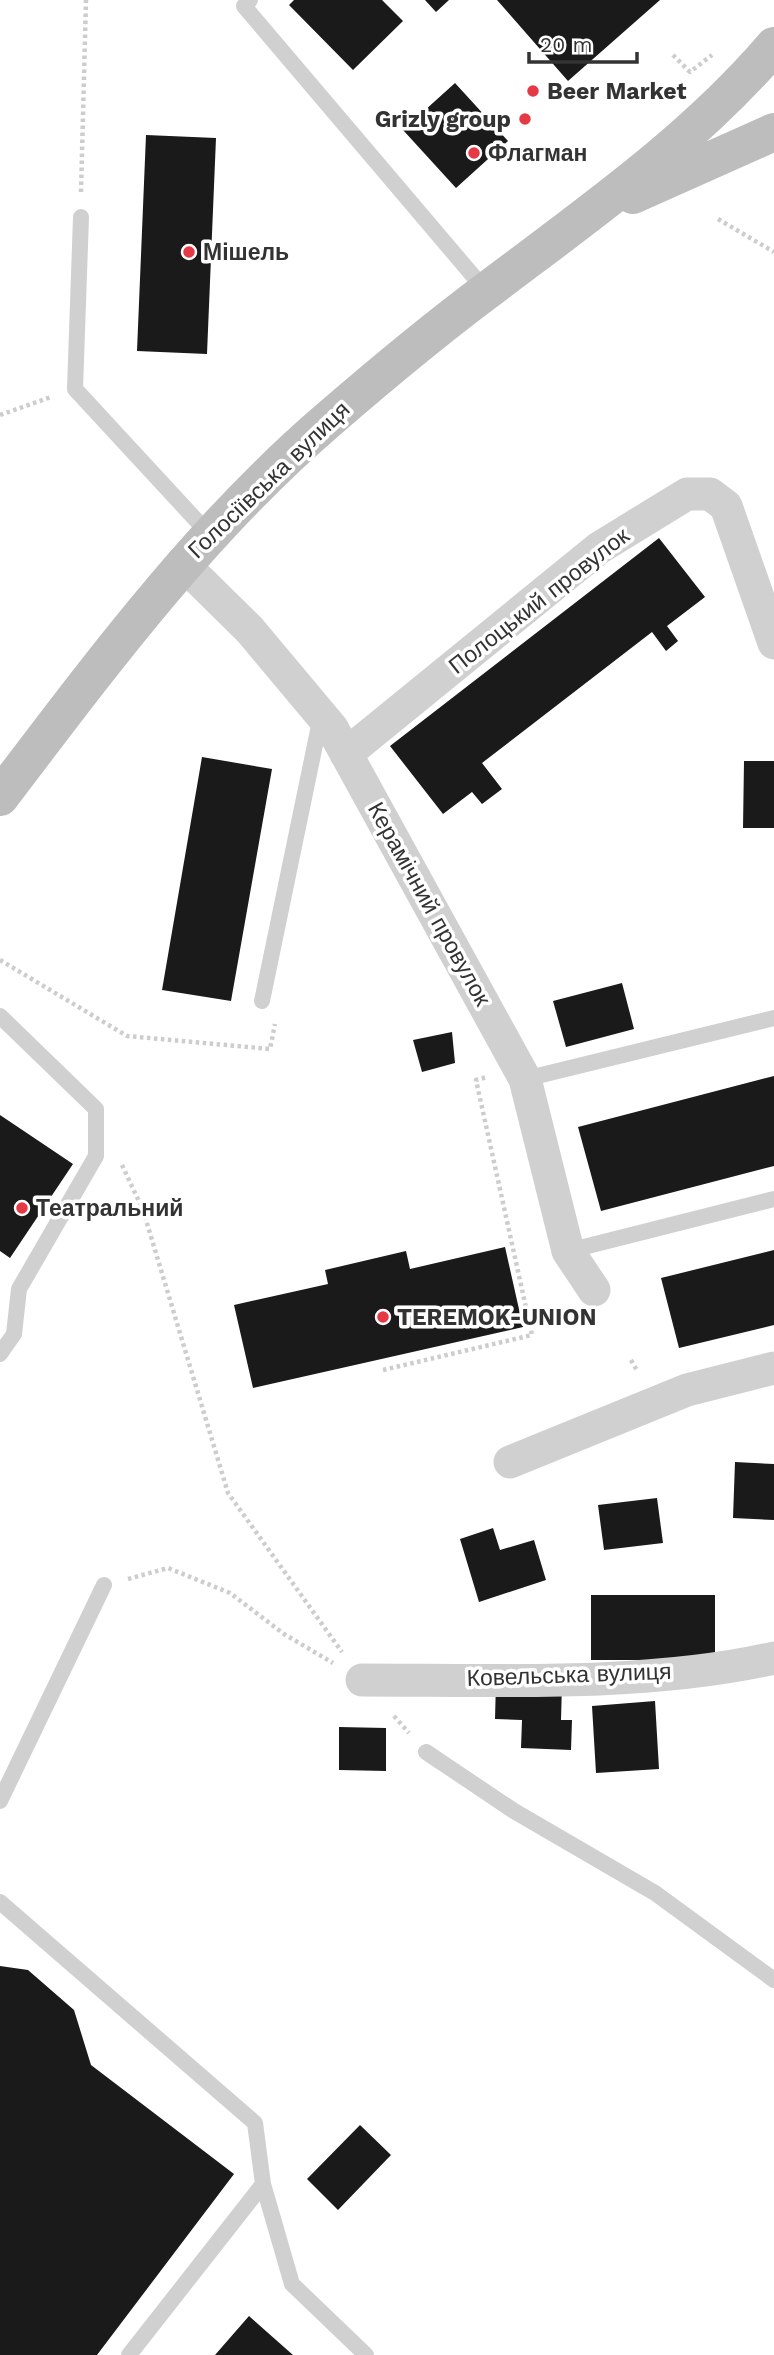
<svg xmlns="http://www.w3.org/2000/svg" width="774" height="2355" font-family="'Work Sans',sans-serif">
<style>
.building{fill:#1a1a1a}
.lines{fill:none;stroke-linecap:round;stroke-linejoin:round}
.path{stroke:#cdcdcd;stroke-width:4.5;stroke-dasharray:3.5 3.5;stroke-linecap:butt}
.service{stroke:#d0d0d0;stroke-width:16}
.minor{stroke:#d0d0d0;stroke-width:33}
.secondary{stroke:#bdbdbd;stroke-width:38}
.poi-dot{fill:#e63946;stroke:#fff;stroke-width:2.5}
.labels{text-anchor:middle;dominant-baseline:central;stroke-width:7;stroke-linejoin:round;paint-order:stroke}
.poi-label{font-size:23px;font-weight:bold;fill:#333;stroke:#fff;text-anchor:start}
.street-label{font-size:23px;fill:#333;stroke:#fff}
</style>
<rect width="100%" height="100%" fill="#fff"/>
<path class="building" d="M294,0H382L403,21L353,70L289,5Z
M425,0H449L436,12Z
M497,0H660L568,81Z
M455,83L508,141L456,188L403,130Z
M146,135L216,138L207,354L137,351Z
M659,538L705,597L667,626L678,641L666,651L652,632L482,763L502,789L482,804L472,792L443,814L390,746Z
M202,757L272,769L231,1001L162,990Z
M744,761H774V828H743Z
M622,983L634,1029L566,1047L553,1001Z
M452,1032L455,1063L422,1072L413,1040Z
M774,1076V1166L601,1211L578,1127Z
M0,1115L73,1164L10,1258L0,1251Z
M505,1247L523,1327L253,1388L234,1305L328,1284L325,1270L406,1251L410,1269Z
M774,1250V1325L679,1348L661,1278Z
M735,1462L774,1464V1520L733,1518Z
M657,1498L663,1543L604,1550L598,1505Z
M493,1528L500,1550L534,1540L546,1580L479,1602L460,1539Z
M591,1595H715V1660H591Z
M496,1681L562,1684L561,1720H572L571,1750L521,1748L522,1720L495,1719Z
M655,1701L659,1769L596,1773L592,1706Z
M339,1727L386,1728V1771L339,1770Z
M0,1966L28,1970L74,2010L91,2065L234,2174L97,2355H0Z
M360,2125L391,2155L338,2210L307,2179Z
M249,2316L293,2355H215Z"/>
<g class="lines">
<path class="path" d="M673,55L690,72L712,55
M81,192L86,0
M718,219L774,252
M0,415L51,397
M0,960L127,1036L270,1049L275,1024
M122,1165L143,1210L228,1493L342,1652
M631,1360L638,1372
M383,1370L532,1335L476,1080L487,1077
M128,1579L168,1568L230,1593L284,1634L333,1663
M394,1716L409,1733"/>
<path class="service" d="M250,0L244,6L486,291
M81,217L75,389L209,534
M262,1001L321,716
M0,1016L96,1109V1156L19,1289L14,1334L0,1354
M525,1079L774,1018
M568,1251L774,1199
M426,1752L514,1811L655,1893L774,1980
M0,1801L104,1585
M0,1902L255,2123L263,2184L129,2355
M263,2184L292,2284L366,2355"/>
<path class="minor" d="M182,563L250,630L332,728L525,1079L568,1251L594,1290
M346,754L599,548L687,494H710L726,506L774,643
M510,1462L687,1390L774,1368
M362,1680C492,1680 648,1687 774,1658"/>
<path class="secondary" d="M633,195L774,132
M0,797C101,664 201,529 328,420C380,375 434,330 489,289C588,214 693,141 774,46"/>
</g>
<g class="poi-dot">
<circle cx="533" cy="91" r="7"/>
<circle cx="525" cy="119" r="7"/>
<circle cx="474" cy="153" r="7"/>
<circle cx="189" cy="252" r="7"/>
<circle cx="22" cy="1208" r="7"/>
<circle cx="383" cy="1317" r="7"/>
</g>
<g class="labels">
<g class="poi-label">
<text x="547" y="91">Beer Market</text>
<text x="511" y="119" text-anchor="end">Grizly group</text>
<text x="488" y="153">Флагман</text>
<text x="203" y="252">Мішель</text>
<text x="36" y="1208">Театральний</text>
<text x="397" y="1317">TEREMOK-UNION</text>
</g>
<g class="street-label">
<text transform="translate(269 480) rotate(-44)">Голосіївська вулиця</text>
<text transform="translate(539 601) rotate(-38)">Полоцький провулок</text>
<text transform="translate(429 904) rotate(61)">Керамічний провулок</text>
<text transform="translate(569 1675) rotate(-2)">Ковельська вулиця</text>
</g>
</g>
<path d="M529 52v10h108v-10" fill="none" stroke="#333333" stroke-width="3.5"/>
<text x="540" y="52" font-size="21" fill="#333333" stroke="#ffffff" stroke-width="5" paint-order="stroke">20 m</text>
</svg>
